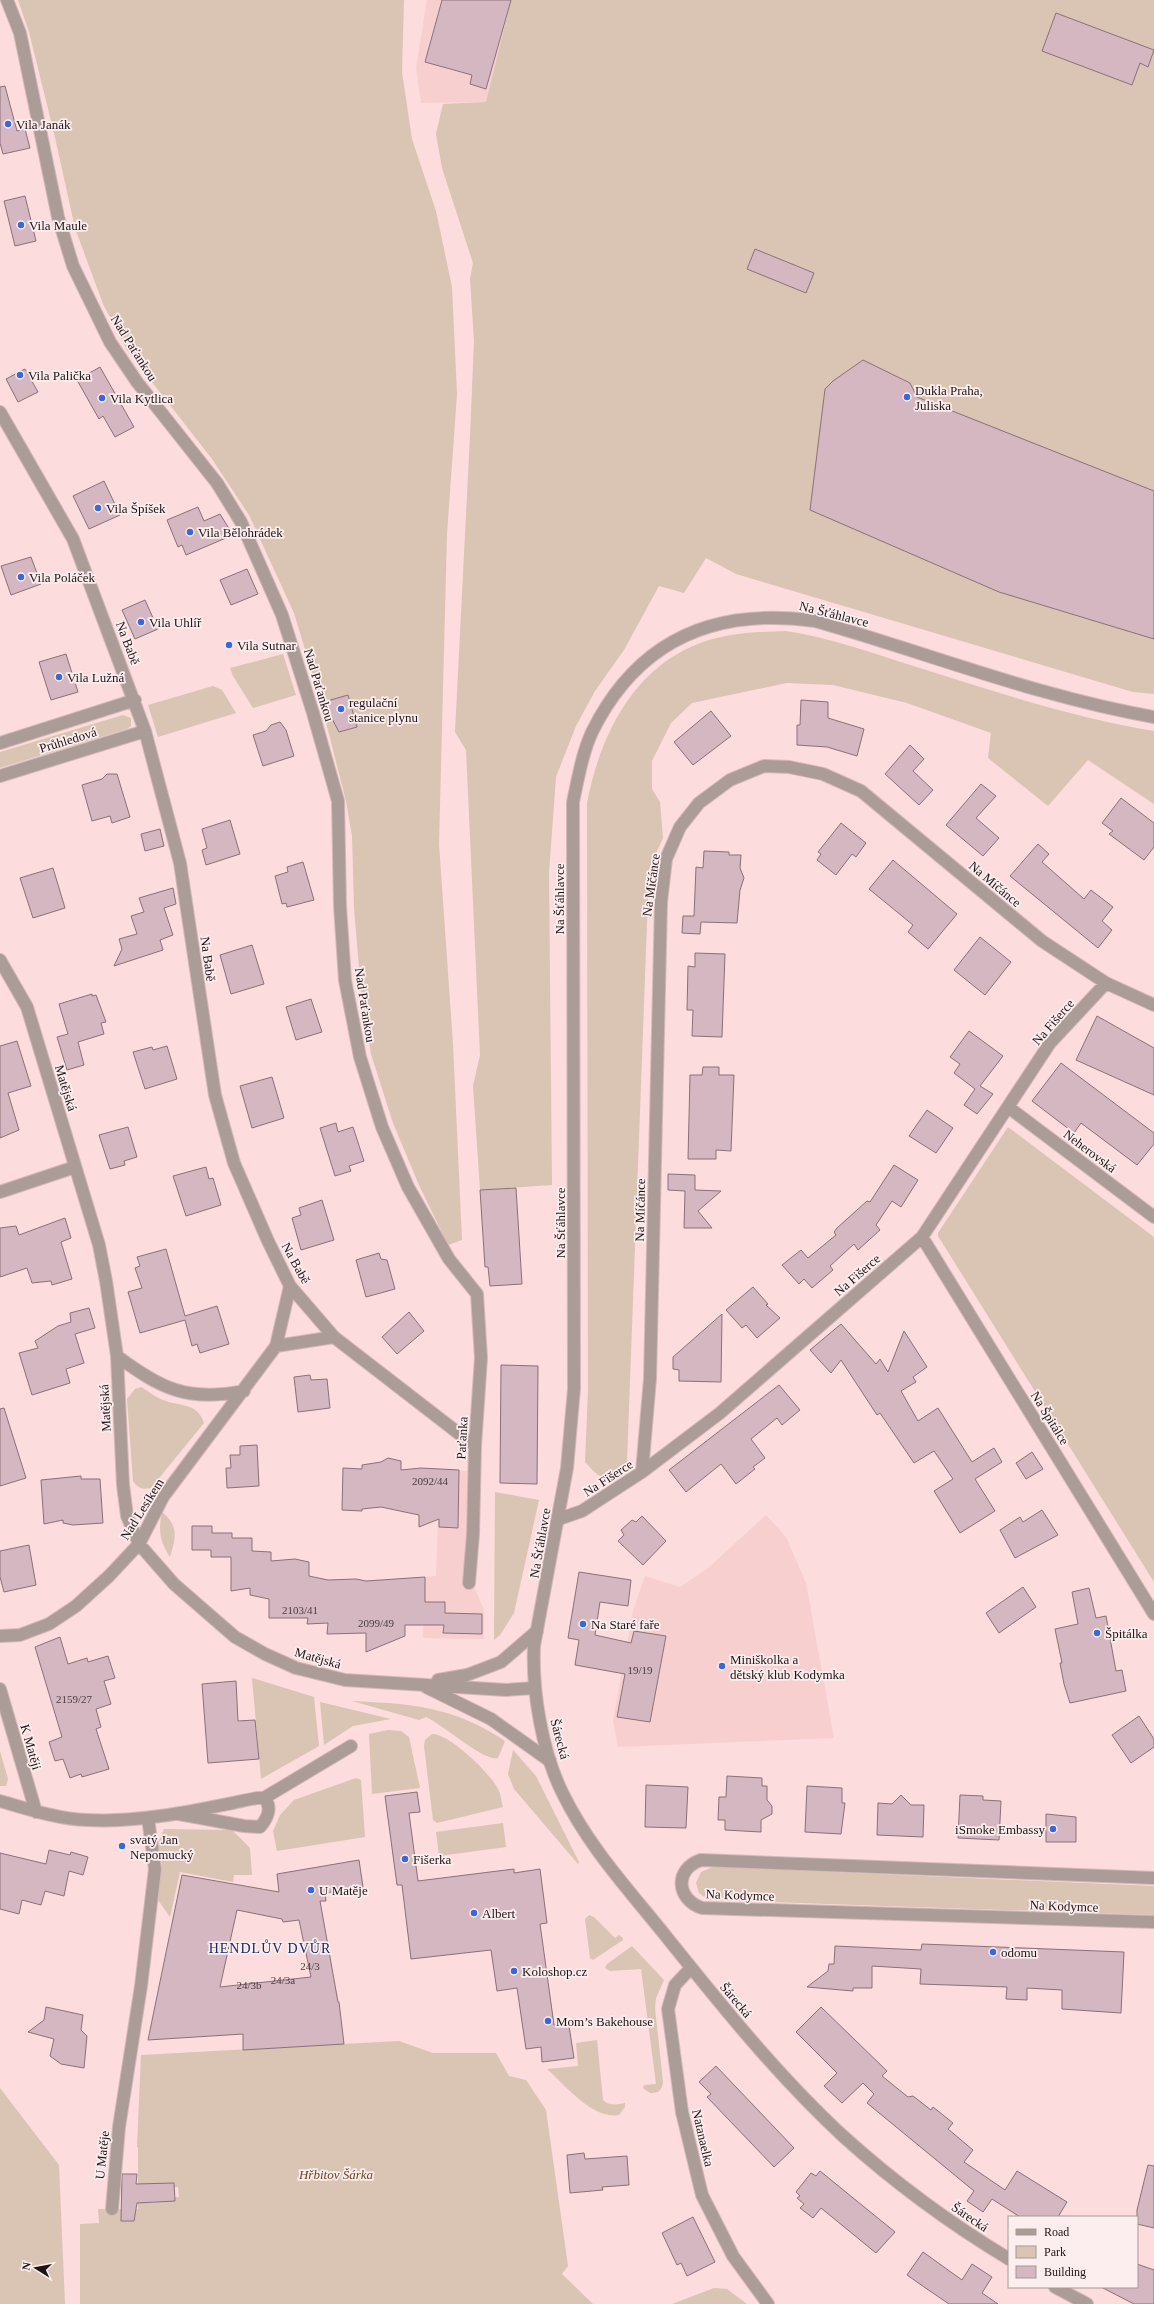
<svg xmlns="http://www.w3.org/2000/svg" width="1154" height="2304" font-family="Georgia,serif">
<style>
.built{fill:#f8cfcf}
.green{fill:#dac4b3;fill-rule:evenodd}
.building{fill:#d4b7c1;stroke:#8b7079;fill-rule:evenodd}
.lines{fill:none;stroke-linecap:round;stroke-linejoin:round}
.pedestrian-casing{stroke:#d4b8b8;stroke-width:14}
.minor-casing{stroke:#d4b8b8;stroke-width:14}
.tertiary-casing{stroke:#d4b8b8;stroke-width:14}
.pedestrian{stroke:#ab9c97;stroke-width:12}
.minor{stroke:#ab9c97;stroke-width:12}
.tertiary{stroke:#ab9c97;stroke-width:12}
.poi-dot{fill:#3b68d9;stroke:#fceeee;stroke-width:1.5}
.labels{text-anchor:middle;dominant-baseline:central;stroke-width:3.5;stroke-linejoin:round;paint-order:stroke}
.number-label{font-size:11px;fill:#4c3d3f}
.poi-label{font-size:13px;fill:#1f1414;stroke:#fceeee;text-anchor:start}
.street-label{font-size:13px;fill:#1f1414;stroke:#fceeee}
.park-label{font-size:13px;font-style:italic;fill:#69431e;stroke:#fceeee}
.neighbourhood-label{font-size:14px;letter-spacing:1px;fill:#162b62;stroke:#fceeee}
</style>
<rect width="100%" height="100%" fill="#fcdcdc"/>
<path class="built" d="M427,0H511L486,102L421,103L416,68Z
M440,1470L468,1471L465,1566L484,1610V1639L423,1638L425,1577L436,1576Z
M766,1515L786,1537L806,1583L834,1738L618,1747L613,1721L633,1611L645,1576L680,1587L708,1568Z"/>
<path class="green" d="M18,0H404L402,72L412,139L436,211L452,287L457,394L447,534L439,844L453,1044L462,1240L448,1245L419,1185L393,1123L371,1054L361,991L354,908L352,836L346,801L320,699L294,613L249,515L212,459L127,350L103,304L75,228L54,133L29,32Z
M511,0H1154V694L1133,692L736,574L706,558L684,593L659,586L624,650L595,691L576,726L556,777L549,873L552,1185L480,1190L473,1086L480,1055L466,750L455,732L470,436L474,341L470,279L473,263L442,168L436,134L443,104L486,102Z
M786,631C833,638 878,655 923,669C999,693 1075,718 1154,731V804L1088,760L1048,806L988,758L991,733L907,703L833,685L787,683L692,703L671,723L652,761V789L660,802L663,838L649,869L627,1462L615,1477C600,1480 595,1473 585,1462L588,1390L587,803C599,740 630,673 693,646C722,633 755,632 786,631Z
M283,654L296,695L253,708L233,676L230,668Z
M213,686L222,690L236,713L158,737L148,705Z
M123,715L131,718V726L127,729L0,768V752Z
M1008,1127L1154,1237V1582L938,1236V1233Z
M141,1387C148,1391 155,1397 163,1400C181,1407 197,1402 204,1423L151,1488C142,1490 138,1488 133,1481L127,1399L135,1389Z
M495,1492L539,1500L514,1613L500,1635L494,1640Z
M162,1512C179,1526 176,1538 170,1557C160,1542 158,1530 162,1512Z
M252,1678L314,1697L319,1746L261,1779Z
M352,1701C413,1704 452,1706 505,1741L498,1758C484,1762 444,1725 426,1717L419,1720Z
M320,1702L391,1719L353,1726L324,1745Z
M388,1730L401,1731L409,1737L420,1788L372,1794L369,1734Z
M432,1734C450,1734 490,1773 498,1789C501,1794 501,1801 503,1807L437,1823L433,1820L424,1746L425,1740Z
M513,1750L536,1776L579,1862L578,1864L514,1789L508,1774Z
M0,1751L8,1779L6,1786H0Z
M356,1778L361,1780L365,1837L277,1851L273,1831L280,1815L294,1800Z
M503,1823L506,1847L439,1856L436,1832Z
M164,1829L232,1830L250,1848L252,1875H234L233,1882L180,1872L170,1917L158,1900L162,1865L158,1843Z
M713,1867L1154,1886V1915L708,1900L699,1893L696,1883L701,1872Z
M589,1915L594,1917L615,1938L619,1935L623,1938V1940L593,1960L590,1958L585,1919Z
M632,1946L664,1980L656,1998L655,2008L663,2082C662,2091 658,2093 650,2093L643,2088L644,2085L656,2084L641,1969L610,1971L605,1968L607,1964Z
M597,2040L603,2100C609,2106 616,2105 625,2103V2107L619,2115C593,2120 565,2085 547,2069L578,2066L576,2043Z
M399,2041L433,2053H496L509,2076L526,2080L546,2110L568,2266L562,2274L593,2304H80V2224L99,2223L98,2209H138V2147H137L141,2055ZM174,2183V2187H178L179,2197H174V2201L144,2203L142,2185Z
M0,2088L59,2165L65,2304H0Z
M714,2288L727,2289L747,2304H672Z"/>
<path class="building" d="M442,0H511L486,89L470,84L472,75L425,62Z
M1056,13L1154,50L1148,67L1140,63L1132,85L1042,51Z
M5,86L17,131L25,129L30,148L3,154L0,143V87Z
M25,196L36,241L15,246L4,201Z
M755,249L814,273L806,293L747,269Z
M863,360L910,383L917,397L1154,491V639L999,592L810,510L825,389L833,381Z
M100,367L134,427L115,437L103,416L99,419L77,380Z
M25,369L38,392L18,402L6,379Z
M104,481L120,515L89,529L73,496Z
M198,507L204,521L220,514L233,535L186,555L182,545L178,547L167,520Z
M31,557L41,584L11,595L1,566Z
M247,569L258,594L231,605L220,580Z
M145,600L158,629L135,639L122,610Z
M66,654L78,692L51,700L39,662Z
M348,695L357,727L339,732L328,711L327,701Z
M801,700L828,702V718L864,729L857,756L827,747L797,745V725H800Z
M711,711L731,736L693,765L674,742Z
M280,722L286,730L294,756L263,766L253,735L266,731L271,725Z
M910,745L924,759L913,771L933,790L919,805L885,774Z
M107,774H117L130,817L112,823L110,816L92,821L82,785L102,779Z
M981,784L996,796L976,818L999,838L983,856L946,825Z
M1121,798L1154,823V847L1144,860L1109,834L1113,831L1102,823Z
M230,820L240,854L206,865L202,850L207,848L202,829Z
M841,823L866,843L856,857L852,854L836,875L817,860L821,854L818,852Z
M160,829L164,846L145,851L141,834Z
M1038,844L1049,854L1042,862L1084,899L1091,890L1113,907L1102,921L1112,930L1098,948L1010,876Z
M704,851L729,852V855H741L740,868L744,878L740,890L737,923L701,922L700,934L682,933L683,916H694L696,867L703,868Z
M893,860L957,914L928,949L908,932L913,925L869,889Z
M303,862L314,900L287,907L286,903L282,904L275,876L288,872L287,867Z
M53,868L65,908L33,918L20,878Z
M173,888L176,904L164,908L173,935L160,940L163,950L114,966L122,949L119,939L137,934L131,916L144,912L139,898Z
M980,937L1011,962L985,995L954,970Z
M252,945L264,984L231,994L220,955Z
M695,953L725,954L722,1037L692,1036L693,1010H687L688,966L695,967Z
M92,994V996L96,995L106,1022L101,1023L104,1034L78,1042L84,1065L67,1070L57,1037L68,1034L59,1004Z
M311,999L322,1032L296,1040L286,1007Z
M1097,1016L1154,1048V1095L1076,1060Z
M969,1031L1003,1056L980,1086L993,1094L977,1114L964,1105L975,1089L954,1073L960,1064L950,1057Z
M17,1041L31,1086L8,1093L19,1130L0,1138V1046Z
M167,1046L177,1079L145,1089L133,1052L152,1047L153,1050Z
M1061,1063L1154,1133V1144L1137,1165L1081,1123L1074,1133L1032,1101Z
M703,1067H719V1075H734L731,1151L716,1150V1159H688L690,1075H702Z
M272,1077L284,1118L252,1128L240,1086Z
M927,1110L953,1128L936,1153L909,1136Z
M336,1123L338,1132L353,1127L364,1161L349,1166L351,1171L335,1176L320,1128Z
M128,1127L137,1157L124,1161L125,1165L110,1169L99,1135Z
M894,1165L918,1180L901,1207L892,1201L876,1225L880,1230L858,1250L854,1244L830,1266L833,1270L812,1288L804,1279L799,1284L782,1265L801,1250L808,1258L836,1235L834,1232L837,1228L867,1201L870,1202Z
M206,1167L209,1179L213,1178L221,1205L186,1216L173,1176Z
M668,1174L695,1175V1190L721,1191L698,1211L712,1228H684L685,1191L668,1190Z
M516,1188L522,1284L490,1286L488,1267H485L480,1190Z
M322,1200L334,1240L301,1250L292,1218L301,1215L299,1208Z
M65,1218L71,1238L61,1242L72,1279L52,1285L51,1281L32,1283L27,1268L0,1277V1228L16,1226L19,1235Z
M166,1249L185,1316L217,1306L229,1344L200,1353L197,1344L192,1346L185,1320L140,1333L128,1292L142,1288L135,1268L140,1266L137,1257Z
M379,1253L381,1259L387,1260L395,1289L366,1297L356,1260Z
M753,1287L768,1304L766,1305L780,1318L757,1338L746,1325L742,1328L726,1310Z
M89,1308L95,1328L75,1334L84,1363L66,1369L70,1383L32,1395L19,1353L38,1348L35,1341L58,1326L71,1322L70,1313Z
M409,1312L424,1331L397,1354L382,1337Z
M722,1314L721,1382L679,1381V1370L673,1369V1357Z
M841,1324L876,1364L880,1359L888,1372L904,1331L927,1367L913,1377L916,1382L901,1391L918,1421L938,1408L972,1462L994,1448L1002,1462L975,1479L995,1511L960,1533L934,1491L953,1479L934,1451L914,1463L880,1413L877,1415L841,1360L831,1373L810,1350Z
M501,1365L538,1366L537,1484L500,1483Z
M310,1375L311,1380L327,1379L330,1408L298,1412L294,1377Z
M779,1385L800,1410L782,1425L777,1418L751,1439L765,1458L753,1467L755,1469L736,1484L721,1464L686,1492L669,1470Z
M4,1408L26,1478L0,1486V1409Z
M257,1445L259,1486L227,1488L226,1468H231L230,1455H240V1446Z
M1032,1452L1043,1469L1026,1479L1016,1463Z
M388,1458L401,1461V1470L421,1468L459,1470L458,1528L439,1527V1519L419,1527V1515L381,1507L362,1509V1511L342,1510L343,1468L362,1469V1465L381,1462Z
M81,1476V1479H100L103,1523L73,1525L63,1523V1520L44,1524L41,1480Z
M1042,1510L1058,1535L1015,1558L1000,1530L1020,1517L1023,1522Z
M642,1516L666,1541L643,1565L618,1541L624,1535L621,1530L632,1520L636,1522Z
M192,1526H212V1533H232V1538H252V1551L271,1552V1561L295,1559L309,1562V1576L328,1580L356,1579L366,1581L425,1577V1602H445V1613L482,1614V1634L443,1633L444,1625H405V1636L366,1652V1633L327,1634L328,1623L307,1624L308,1618H269V1599L250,1595V1588L231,1591V1557H211V1550H192Z
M29,1545L36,1585L4,1592L0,1577V1551Z
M579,1572L631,1580L628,1606L600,1602L595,1635L631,1643L634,1631L666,1636L650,1722L617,1717L625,1674L575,1665L579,1640L568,1638Z
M1023,1587L1036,1607L999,1633L986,1613Z
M1089,1588L1096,1618L1106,1616L1116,1671L1122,1670L1126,1691L1070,1703L1064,1684L1060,1663H1062L1055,1629L1078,1624L1072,1592Z
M60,1637L68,1664L87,1658L88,1662L108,1656L115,1678L104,1681L111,1704L96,1709L101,1727L96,1729L109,1769L82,1777L81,1774L70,1778L63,1759L55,1761L49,1742L62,1737L35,1647Z
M236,1681L238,1721L255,1720L259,1759L208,1763L202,1684Z
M1139,1716L1154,1739V1747L1131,1763L1112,1735Z
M727,1776L762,1778V1786H767V1800L772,1806V1814L761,1820V1832L725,1830V1820H718L719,1797H726Z
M646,1785L688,1787L686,1828L645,1827Z
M807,1786L842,1788V1803H845L841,1834L805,1832Z
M417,1792L420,1812L409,1813L418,1881L514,1869V1873L540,1869L547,1923L540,1924L554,2025L569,2026L574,2058L542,2062L541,2047L526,2049L517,1988L497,1991L491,1950L411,1959L402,1885H397L385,1796Z
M901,1795L911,1805H924L923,1837L877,1835L878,1803L892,1804Z
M960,1795L983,1796V1800L1001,1801L999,1840L958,1838Z
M1046,1814L1076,1817V1842H1046Z
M49,1850L70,1855L71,1852L88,1857L83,1875L69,1871L64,1896L45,1891L41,1905L22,1900L19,1914L0,1909V1853L46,1864Z
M359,1860L363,1887L325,1893L326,1901H320L338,2002H339L344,2044L243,2050V2034L148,2040L182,1875L279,1892L277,1874ZM237,1910L282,1919L283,1922L299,1920L311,1977L220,1987Z
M922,1944L1124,1952L1121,2013L1062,2009V1990L1027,1988V2000L1006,1999L1007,1987L920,1984L921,1969L872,1966V1988H853V1991L807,1987L828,1971L829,1964H834L835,1946L921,1950Z
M46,2007L83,2015L81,2030L87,2036L84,2068L61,2064L50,2056L54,2039L28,2032L44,2020Z
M821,2007L887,2071L882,2076L908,2097L913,2096L931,2110L933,2107L953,2123L948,2129L973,2150L964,2162L1005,2190L1017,2171L1067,2202L1058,2217H1020L992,2199L983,2212L967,2201L974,2191L867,2103L874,2094L863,2083L842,2103L824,2086L837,2073L796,2032Z
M716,2066L794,2148L774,2167L707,2097L711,2094L699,2082Z
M584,2153L585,2159L627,2156L629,2185L602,2187L603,2190L570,2193L567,2155Z
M1148,2165L1154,2166V2228L1137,2224V2210Z
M820,2171L895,2232L876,2253L821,2208L813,2218L800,2208L804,2204L797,2198L800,2196L796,2192L811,2173L816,2176Z
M122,2174H137L136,2184L174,2183L175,2201L137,2203L134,2221H121Z
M693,2217L715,2262L687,2276L681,2263L677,2265L662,2233Z
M923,2252L962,2280L972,2264L992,2277L982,2293L998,2304H949L927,2289L907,2275Z
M1137,2264L1154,2270V2304H1134L1101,2287H1137Z"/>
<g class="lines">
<defs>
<path id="pedestrian" d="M682,2112L702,2195L733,2256L768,2304
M112,2209L119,2127L141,1986L155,1869L148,1818"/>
<path id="minor" d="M7,0L20,33L58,217L73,266L110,342L137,382L217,483L241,522L282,615L313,713L338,801L340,906L345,980L360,1057L382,1127L408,1187L449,1259L477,1294L481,1358L475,1446L473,1534L469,1583
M0,412L73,539L145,731L180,863L215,1095L234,1163L268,1241L290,1286L334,1337L475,1446
M0,743L135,700
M0,776L145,731
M0,960L27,1007L99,1245L106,1281L117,1356L123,1485L127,1516L139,1544L174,1584L235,1637L265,1654L296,1668L345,1680L506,1690L534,1688
M1008,1107L1154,1217
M0,1192L75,1167
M922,1237L1154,1614
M276,1346L334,1337
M117,1356C161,1389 188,1402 244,1391
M642,1472L650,1379L661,902L666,859L680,827L699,803L730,780L764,766L789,767L823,774L861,791L1042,941L1106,983L1154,1005
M559,1519L582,1511L642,1472L720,1413L922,1237L1050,1043L1106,983
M0,1636L20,1635L49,1624L76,1606L109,1576L139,1544L163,1497L276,1346L290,1286
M438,1680L467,1675L501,1662L537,1631
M426,1687L491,1719L550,1761
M0,1689L36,1812
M264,1798L351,1746
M0,1801C28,1809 58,1819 87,1820C144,1823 201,1809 257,1798H264C273,1807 267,1819 260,1827L244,1826L179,1814
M1154,1878L701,1860C674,1869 676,1899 702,1908L1154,1922
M682,2112L668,2009L675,1985L691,1968"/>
<path id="tertiary" d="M1009,2259C951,2224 895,2183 844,2137C778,2076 721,2005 665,1935C628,1889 588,1846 562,1792C542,1751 532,1691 534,1646L567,1468L574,1389L573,802C578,779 582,754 592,732C638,639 715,607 815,621C928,653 1038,697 1154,717
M1055,2287L1087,2304"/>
</defs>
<use href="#pedestrian" class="pedestrian-casing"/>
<use href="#minor" class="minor-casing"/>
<use href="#tertiary" class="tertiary-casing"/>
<use href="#pedestrian" class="pedestrian"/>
<use href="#minor" class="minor"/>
<use href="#tertiary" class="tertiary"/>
</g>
<g class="poi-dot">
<circle cx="8" cy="124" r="4"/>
<circle cx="21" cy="225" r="4"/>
<circle cx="20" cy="375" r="4"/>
<circle cx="907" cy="397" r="4"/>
<circle cx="102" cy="398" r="4"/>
<circle cx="98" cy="508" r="4"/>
<circle cx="190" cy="532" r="4"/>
<circle cx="21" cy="577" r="4"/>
<circle cx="141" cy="622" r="4"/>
<circle cx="229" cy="645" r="4"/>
<circle cx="59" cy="677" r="4"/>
<circle cx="341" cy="709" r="4"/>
<circle cx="583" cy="1624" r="4"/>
<circle cx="1097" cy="1633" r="4"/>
<circle cx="722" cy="1666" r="4"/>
<circle cx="1053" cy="1829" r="4"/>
<circle cx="122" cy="1846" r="4"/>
<circle cx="405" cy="1859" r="4"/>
<circle cx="311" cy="1890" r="4"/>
<circle cx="474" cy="1913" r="4"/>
<circle cx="993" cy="1952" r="4"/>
<circle cx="514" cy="1971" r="4"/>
<circle cx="548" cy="2021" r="4"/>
</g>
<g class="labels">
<g class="number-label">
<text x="430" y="1481">2092/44</text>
<text x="300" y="1610">2103/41</text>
<text x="376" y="1623">2099/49</text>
<text x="640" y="1670">19/19</text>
<text x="74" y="1699">2159/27</text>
<text x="310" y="1966">24/3</text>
<text x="283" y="1980">24/3a</text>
<text x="249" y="1985">24/3b</text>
</g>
<g class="poi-label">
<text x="16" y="124">Vila Janák</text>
<text x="29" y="225">Vila Maule</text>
<text x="28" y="375">Vila Palička</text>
<text x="915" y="390">Dukla Praha,<tspan x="915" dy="15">Juliska</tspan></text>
<text x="110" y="398">Vila Kytlica</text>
<text x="106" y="508">Vila Špíšek</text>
<text x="198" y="532">Vila Bělohrádek</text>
<text x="29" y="577">Vila Poláček</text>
<text x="149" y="622">Vila Uhlíř</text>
<text x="237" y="645">Vila Sutnar</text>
<text x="67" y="677">Vila Lužná</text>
<text x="349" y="702">regulační<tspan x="349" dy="15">stanice plynu</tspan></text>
<text x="591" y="1624">Na Staré faře</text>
<text x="1105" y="1633">Špitálka</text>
<text x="730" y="1659">Miniškolka a<tspan x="730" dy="15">dětský klub Kodymka</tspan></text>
<text x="1045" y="1829" text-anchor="end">iSmoke Embassy</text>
<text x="130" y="1839">svatý Jan<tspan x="130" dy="15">Nepomucký</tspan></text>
<text x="413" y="1859">Fišerka</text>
<text x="319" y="1890">U Matěje</text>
<text x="482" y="1913">Albert</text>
<text x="1001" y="1952">odomu</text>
<text x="522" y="1971">Koloshop.cz</text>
<text x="556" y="2021">Mom’s Bakehouse</text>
</g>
<g class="street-label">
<text transform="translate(134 348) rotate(58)">Nad Paťankou</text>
<text transform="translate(834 614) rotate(14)">Na Šťáhlavce</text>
<text transform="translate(128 643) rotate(69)">Na Babě</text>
<text transform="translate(319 685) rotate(73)">Nad Paťankou</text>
<text transform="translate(68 740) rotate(-17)">Průhledová</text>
<text transform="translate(995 884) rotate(40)">Na Míčánce</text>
<text transform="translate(651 885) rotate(-82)">Na Míčánce</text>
<text transform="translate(559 899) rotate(-90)">Na Šťáhlavce</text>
<text transform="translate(208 959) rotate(82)">Na Babě</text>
<text transform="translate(365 1005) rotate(81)">Nad Paťankou</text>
<text transform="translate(1053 1022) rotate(-49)">Na Fišerce</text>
<text transform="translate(66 1088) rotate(73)">Matějská</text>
<text transform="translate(1090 1151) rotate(37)">Neherovská</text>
<text transform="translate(640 1210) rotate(-89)">Na Míčánce</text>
<text transform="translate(560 1223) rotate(-90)">Na Šťáhlavce</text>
<text transform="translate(296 1263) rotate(61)">Na Babě</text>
<text transform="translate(857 1275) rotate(-41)">Na Fišerce</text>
<text transform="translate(105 1408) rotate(-93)">Matějská</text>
<text transform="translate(1050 1418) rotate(58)">Na Špitálce</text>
<text transform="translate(462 1438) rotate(-87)">Paťanka</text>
<text transform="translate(608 1478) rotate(-33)">Na Fišerce</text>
<text transform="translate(142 1509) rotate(-58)">Nad Lesíkem</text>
<text transform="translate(540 1543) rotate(-80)">Na Šťáhlavce</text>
<text transform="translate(318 1658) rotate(16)">Matějská</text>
<text transform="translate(560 1739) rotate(75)">Šárecká</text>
<text transform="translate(31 1747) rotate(74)">K Matěji</text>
<text transform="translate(740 1895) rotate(2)">Na Kodymce</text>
<text transform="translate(1064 1906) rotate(2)">Na Kodymce</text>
<text transform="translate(736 2000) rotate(50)">Šárecká</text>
<text transform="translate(703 2138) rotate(77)">Natanaelka</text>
<text transform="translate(102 2155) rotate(-84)">U Matěje</text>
<text transform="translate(970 2217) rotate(34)">Šárecká</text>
</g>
<g class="park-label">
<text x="336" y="2174">Hřbitov Šárka</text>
</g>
<g class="neighbourhood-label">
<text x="270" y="1948">HENDLŮV DVŮR</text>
</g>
</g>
<rect x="1008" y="2216" width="130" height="72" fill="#fceeee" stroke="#a49797"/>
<rect x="1016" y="2229" width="20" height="6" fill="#ab9c97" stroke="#a49797"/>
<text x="1044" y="2236" font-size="12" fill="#1f1414">Road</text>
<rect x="1016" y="2246" width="20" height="12" fill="#dac4b3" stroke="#a49797"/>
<text x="1044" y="2256" font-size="12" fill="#1f1414">Park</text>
<rect x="1016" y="2266" width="20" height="12" fill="#d4b7c1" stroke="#a49797"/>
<text x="1044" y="2276" font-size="12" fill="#1f1414">Building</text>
<g transform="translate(36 2268) rotate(281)" stroke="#fceeee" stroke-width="3" paint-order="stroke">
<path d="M0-3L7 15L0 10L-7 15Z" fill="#1f1414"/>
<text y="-6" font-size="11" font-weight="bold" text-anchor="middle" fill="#1f1414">N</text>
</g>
</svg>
